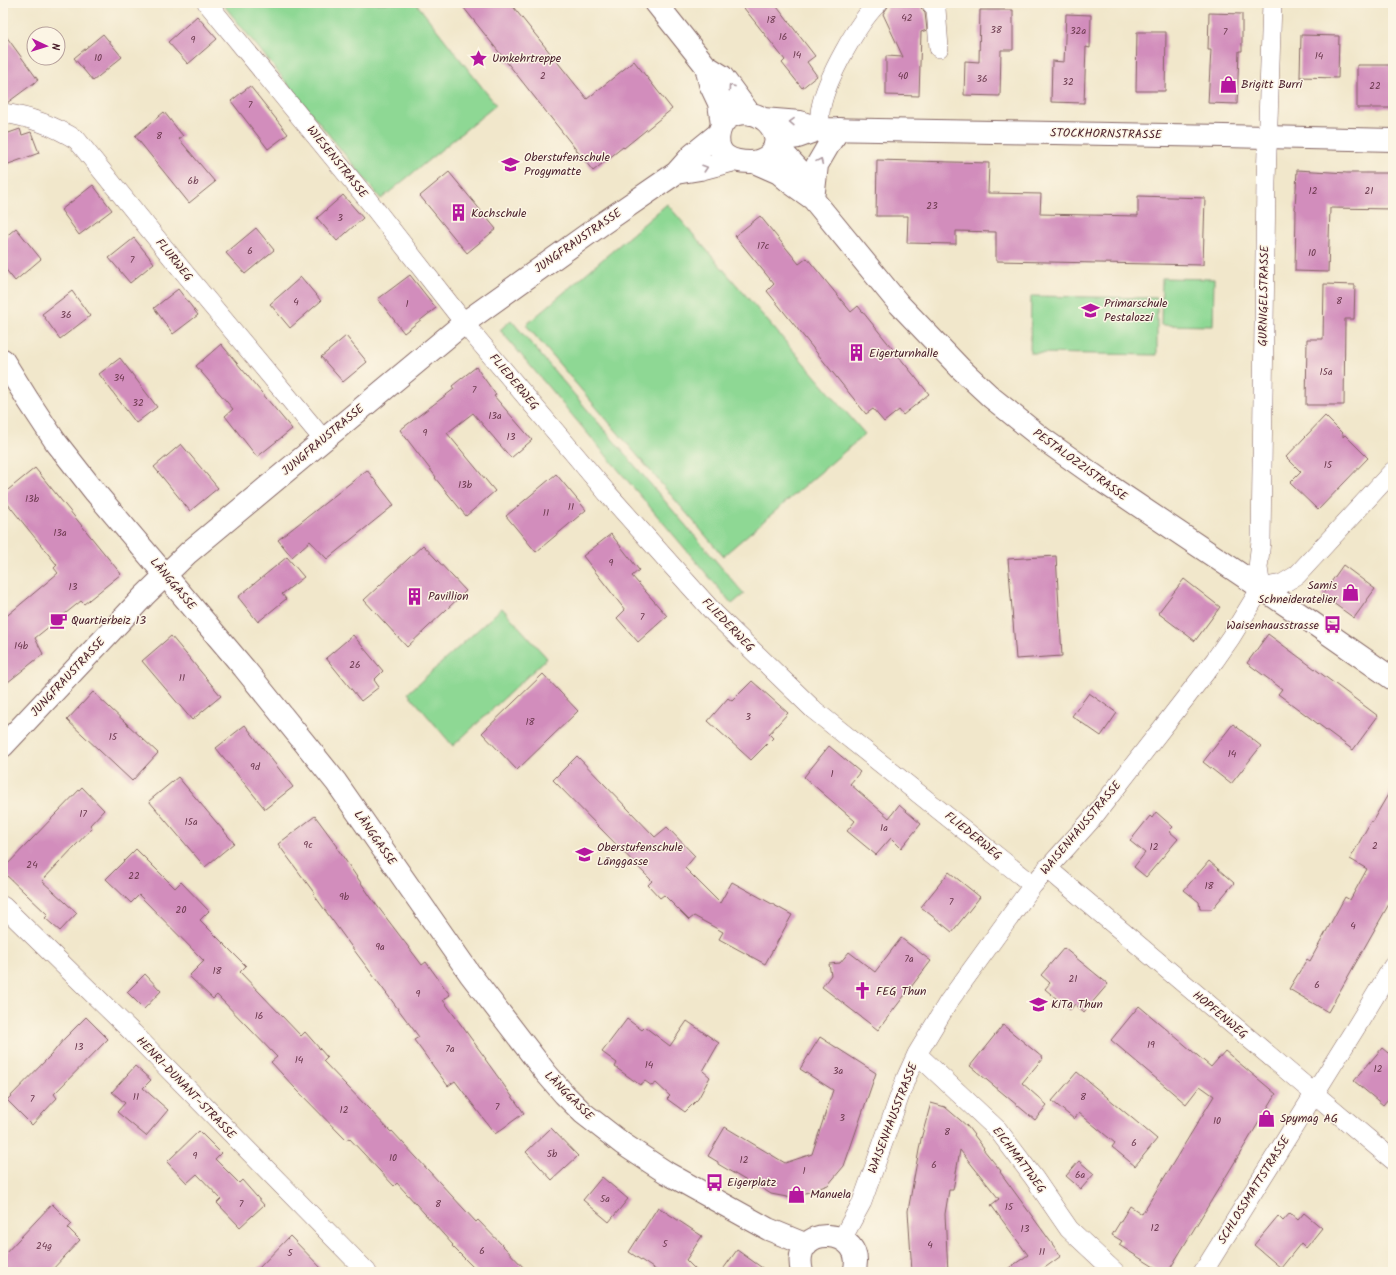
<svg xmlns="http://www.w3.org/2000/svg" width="1396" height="1275" font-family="Kalam,sans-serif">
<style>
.green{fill:#8ed894;stroke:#6c7c60}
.building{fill:#d28dbc}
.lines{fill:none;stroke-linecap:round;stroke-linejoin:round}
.street-casing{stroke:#846563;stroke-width:20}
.secondary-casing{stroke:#846563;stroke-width:24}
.street{stroke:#fff;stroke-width:19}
.secondary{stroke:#fff;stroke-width:22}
.oneway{stroke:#ae9aa0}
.labels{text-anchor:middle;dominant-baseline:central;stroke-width:3;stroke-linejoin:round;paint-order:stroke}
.number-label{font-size:10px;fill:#6c3a4f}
.poi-label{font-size:12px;fill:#4a1f2b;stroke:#fcf5e5;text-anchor:start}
.street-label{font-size:12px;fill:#4a1f2b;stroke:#fcf5e5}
</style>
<rect width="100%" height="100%" fill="#fcf5e5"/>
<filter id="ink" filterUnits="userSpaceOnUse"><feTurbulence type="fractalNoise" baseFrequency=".025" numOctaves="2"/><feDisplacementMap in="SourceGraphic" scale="8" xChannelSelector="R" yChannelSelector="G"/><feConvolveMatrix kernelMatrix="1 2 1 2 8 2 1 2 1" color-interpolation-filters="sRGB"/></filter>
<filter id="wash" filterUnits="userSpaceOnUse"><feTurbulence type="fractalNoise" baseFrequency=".012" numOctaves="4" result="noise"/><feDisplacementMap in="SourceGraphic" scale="16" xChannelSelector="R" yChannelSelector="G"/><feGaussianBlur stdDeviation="0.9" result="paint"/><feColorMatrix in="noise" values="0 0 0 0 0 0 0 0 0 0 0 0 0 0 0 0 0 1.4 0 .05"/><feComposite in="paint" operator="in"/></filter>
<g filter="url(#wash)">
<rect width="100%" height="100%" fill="#f1e7cb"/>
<path class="green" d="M222,3H416L496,105L381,199Z
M667,204L865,434L723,556L526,325Z
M1162,278L1214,279L1213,326L1161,325Z
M1031,296L1157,298V355L1030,353Z
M511,320L744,594L732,604L500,330Z
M502,608L547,658L453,746L408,693Z"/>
<g id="blocks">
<path class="building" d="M460,3H510L587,99L634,61L672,109L624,148L623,147L593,171Z
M740,3H774L815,56L807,62L817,76L802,88L782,63L785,60Z
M894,3H920L922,10L925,13L927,30L921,32L919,96L886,95V56L903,57L883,14L889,5Z
M980,10H1013V50H1001L1000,96L964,95L965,61L979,62Z
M1209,13L1242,14V51H1239L1237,104L1208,103L1211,50H1208Z
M1066,14L1091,15L1090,48L1086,47L1084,103L1051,102L1052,61L1064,62Z
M197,16L217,39L188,64L168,42Z
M3,32L38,80L7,103L3,102Z
M1137,32H1166L1165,91H1136Z
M103,34L122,57L93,81L74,58Z
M1301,35L1339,36L1338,78L1300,77Z
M1357,65H1393V108H1357Z
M250,86L288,134L268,149L231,101Z
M164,112L183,136L179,139L215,182L189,203L135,136Z
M20,129L22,135L31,132L39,153L3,166V135Z
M877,160L989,163L988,193L1041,194L1040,214L1138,216V196L1205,198L1203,265L996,261V232L956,231V244L907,243L908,216H876Z
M1297,170L1347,173H1393V209L1330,208L1328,272L1295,271L1296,210L1295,209Z
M449,172L496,229L467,253L420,196Z
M93,185L112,210L79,235L61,210Z
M343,195L363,218L337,241L317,218Z
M760,216L799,264L807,258L851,312L858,306L929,394L903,415L899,410L884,422L873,409L866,414L767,291L774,284L735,236Z
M16,228L41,259L15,281L3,266V239Z
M256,228L274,250L245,274L226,253Z
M134,238L154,263L130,283L109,258Z
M410,275L436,308L404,333L378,299Z
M301,277L321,301L290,328L270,304Z
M1324,284L1355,285L1354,319H1345L1344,405H1306L1307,339H1323Z
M178,289L198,315L173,334L154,308Z
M72,291L90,316L60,339L42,314Z
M346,336L367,362L343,382L321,357Z
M221,344L292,429L257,457L225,416L233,409L196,366Z
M120,358L157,407L136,423L99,374Z
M476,367L496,395L494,396L532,440L511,458L473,413L447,433L495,491L466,516L435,478L436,477L400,430L454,389L452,386Z
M1325,416L1343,434V437L1345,435L1368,458L1318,510L1290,483L1301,472L1286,457Z
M181,444L218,488L190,511L154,467Z
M35,468L121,574L84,604L81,601L35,638L43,654L3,686V619L58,573L54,568L57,565L3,498V494Z
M367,470L394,505L327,559L310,541L292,557L278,540Z
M556,474L586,510L536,552L506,516Z
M611,534L639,570L632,576L667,616L638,642L617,618L625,610L583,556Z
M423,545L466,591L407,647L364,600Z
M1056,556L1062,656L1016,659L1008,559Z
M287,557L304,577L282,594L286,599L258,622L238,597Z
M1343,565L1375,589L1354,618L1322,595Z
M1184,579L1220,607L1195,641L1158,613Z
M1268,634L1378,716L1353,750L1278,694L1282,689L1247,663Z
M353,635L383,671L374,680L379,687L361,701L326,658Z
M171,636L221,696L192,720L142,661Z
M543,674L578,711L517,770L482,733Z
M752,681L788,713L769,734L773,738L751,760L708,721L728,698L732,701Z
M93,692L158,753L132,781L67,720Z
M1089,693L1117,713L1101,736L1072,716Z
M1233,724L1261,746L1231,784L1203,762Z
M245,725L293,787L265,809L216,748Z
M829,746L860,772L850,784L889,818L899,805L921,824L901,848L891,838L876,855L847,831L855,821L804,777Z
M577,756L655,837L667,827L695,856L685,868L720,903L732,882L792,915L765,964L719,939L723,932L694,916L689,920L664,895L660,898L648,885L652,881L553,780Z
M178,777L234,843L205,867L149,801Z
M1393,786V897L1328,1012L1289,989L1307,959L1310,961L1345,897L1350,900L1367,869L1350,859L1371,821L1372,822Z
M82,787L104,810L90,825L92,828L42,881L77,913L60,931L45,918L48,915L3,872V869Z
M1156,812L1173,827L1169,831L1178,839L1146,877L1134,867L1145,853L1130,841L1150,816L1152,818Z
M315,816L338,847L337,848L372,899L422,965L426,962L450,995L443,1000L486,1059H485L524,1113L495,1134L455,1081L448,1086L414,1040L419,1037L351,946L314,895L315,894L278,844Z
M136,849L175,888L181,882L209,911L200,920L246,966L240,972L301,1036L305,1032L327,1057L323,1061L391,1132L392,1131L476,1222L478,1220L528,1272H478L452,1246L453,1245L397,1183L394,1186L349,1138L346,1140L294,1087L271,1062L277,1057L217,995L213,999L189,976L204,961L139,895L131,903L106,879Z
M1209,861L1234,883L1212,909H1200L1199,902L1184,890Z
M949,872L980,897L952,932L921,907Z
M901,938L931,961L878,1030L822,987L831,975L829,964L840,963L849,952L875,972Z
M1064,948L1108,984L1084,1012L1075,1004L1070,1010L1045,989L1050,983L1041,975Z
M145,974L161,991L144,1009L127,992Z
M1139,1006L1211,1067L1225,1051L1276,1094L1168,1272H1162L1119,1245L1122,1241L1112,1235L1130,1206L1142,1214L1214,1096L1200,1086L1186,1104L1111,1040Z
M86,1017L108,1039L54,1094L57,1098L32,1125L7,1100L51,1055L64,1039Z
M627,1019L642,1030L645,1027L670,1046L687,1021L719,1043L703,1071L710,1077L698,1099L685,1112L667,1099L670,1096L656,1083L652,1086L645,1081L640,1085L615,1067L617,1063L602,1052Z
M1003,1025L1043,1058L1022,1083L1047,1105L1035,1120L970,1066Z
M820,1037L876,1073L844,1166L828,1185L792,1198L771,1194L751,1181L750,1183L718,1164V1162L708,1156L725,1127L785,1163L812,1154L833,1090L800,1069Z
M1382,1048L1393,1057V1093L1383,1105L1354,1081Z
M135,1066L151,1080L143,1088L168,1110L146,1136L117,1112L125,1103L112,1092Z
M1077,1072L1157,1139L1135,1166L1112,1147L1115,1143L1079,1113L1074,1119L1052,1101Z
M931,1103L945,1107L967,1126L984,1148L983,1149L1001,1171L1000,1172L1061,1256L1039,1272H1003L1028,1255L991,1205L999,1199L960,1150L953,1190H949L945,1214L948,1272H912L908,1211L921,1139Z
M551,1128L578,1156L552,1180L526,1152Z
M199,1131L221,1153L215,1159L239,1183L242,1180L264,1205L240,1227L217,1203L221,1199L197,1174L187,1183L167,1162Z
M1079,1161L1094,1174L1081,1189L1066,1176Z
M602,1177L628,1199L609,1222L583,1200Z
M52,1204L72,1224L68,1228L80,1240L50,1272H3V1256Z
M658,1207L702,1236L686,1260L698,1272H659L629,1252Z
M1290,1213L1298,1220L1304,1213L1322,1228L1306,1248L1301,1243L1281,1268L1254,1245L1278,1216L1283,1221Z
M290,1236L325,1272H255Z
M737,1250L768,1272H721Z"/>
</g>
</g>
<g filter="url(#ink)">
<use href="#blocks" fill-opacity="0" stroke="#846563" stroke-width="1"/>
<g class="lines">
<defs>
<path id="street" d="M207,3L368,200L473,334L608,494L715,614L814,710L1033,885
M931,3L936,9L939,48
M3,113C31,117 53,125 77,140L178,265L323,439
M820,129C820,122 819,114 821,107C826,80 858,22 878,3
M1261,588L1258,568L1261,541L1266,181L1272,3
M1047,868L1393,1160
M3,906L133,1033L367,1272
M917,1054L998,1130L1034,1178L1069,1229L1115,1272
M842,1239L862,1202L906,1078L917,1054L949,1001L1033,885L1091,820L1215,660L1231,637L1261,588L1282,584L1297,575L1393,471
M1203,1272L1358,1024L1393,966"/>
<path id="secondary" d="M656,3L706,66L722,76L750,114
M706,66L710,84L719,103L722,125
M737,114C744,113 752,113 758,116C773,123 782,141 770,154C764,160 758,162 750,162C742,162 733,161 726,156C714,147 717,127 728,118C731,116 734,115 737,114Z
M763,119L800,122L820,129L1224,136L1393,140
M776,140L798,137L820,129
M775,144L802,173L812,197
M754,162L779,173L792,184L813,199L899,304L961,369L992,398L1043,439L1105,483L1307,619L1393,679
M676,173L700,169L734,160
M813,199L817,165L831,141L840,129
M3,360L28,400L55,441L95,492L244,668L336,782L470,974L546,1073L564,1094L583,1113L623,1144L667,1173L768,1229L807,1245
M3,746L144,596L188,553L464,323L602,224L676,173L692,155L719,133
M802,1272C789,1220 869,1228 854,1272"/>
</defs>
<use href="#street" class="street-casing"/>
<use href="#secondary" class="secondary-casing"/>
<use href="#street" class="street"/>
<use href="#secondary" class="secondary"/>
</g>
<defs><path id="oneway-chevron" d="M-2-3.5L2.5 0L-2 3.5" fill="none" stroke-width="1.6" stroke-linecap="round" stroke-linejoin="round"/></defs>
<g class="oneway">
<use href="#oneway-chevron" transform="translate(731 87) rotate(-126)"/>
<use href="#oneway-chevron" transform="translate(792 122) rotate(-179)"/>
<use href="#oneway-chevron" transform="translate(820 161) rotate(-66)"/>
<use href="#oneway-chevron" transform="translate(705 168) rotate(-18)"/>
</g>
</g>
<defs>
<symbol id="sight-bare" viewBox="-9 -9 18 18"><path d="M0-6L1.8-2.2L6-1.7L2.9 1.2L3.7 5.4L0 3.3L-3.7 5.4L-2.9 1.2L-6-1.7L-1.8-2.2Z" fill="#b5179e" stroke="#fcf5e5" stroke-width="2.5" paint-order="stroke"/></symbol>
<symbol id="shop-bare" viewBox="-9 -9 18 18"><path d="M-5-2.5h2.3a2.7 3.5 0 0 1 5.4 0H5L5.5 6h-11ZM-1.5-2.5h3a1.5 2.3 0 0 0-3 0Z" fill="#b5179e" stroke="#fcf5e5" stroke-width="2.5" paint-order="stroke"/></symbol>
<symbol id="school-bare" viewBox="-9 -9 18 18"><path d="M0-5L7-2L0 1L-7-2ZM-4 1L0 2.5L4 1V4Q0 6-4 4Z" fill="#b5179e" stroke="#fcf5e5" stroke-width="2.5" paint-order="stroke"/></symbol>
<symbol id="building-bare" viewBox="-9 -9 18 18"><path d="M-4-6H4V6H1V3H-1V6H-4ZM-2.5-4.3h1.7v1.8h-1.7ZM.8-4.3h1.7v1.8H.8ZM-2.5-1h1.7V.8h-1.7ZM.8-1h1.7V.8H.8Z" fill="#b5179e" stroke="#fcf5e5" stroke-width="2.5" paint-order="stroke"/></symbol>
<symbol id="cafe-bare" viewBox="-9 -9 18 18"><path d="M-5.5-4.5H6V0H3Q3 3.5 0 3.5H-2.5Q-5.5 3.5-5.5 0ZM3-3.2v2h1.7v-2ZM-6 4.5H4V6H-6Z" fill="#b5179e" stroke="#fcf5e5" stroke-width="2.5" paint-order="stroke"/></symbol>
<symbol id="bus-bare" viewBox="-9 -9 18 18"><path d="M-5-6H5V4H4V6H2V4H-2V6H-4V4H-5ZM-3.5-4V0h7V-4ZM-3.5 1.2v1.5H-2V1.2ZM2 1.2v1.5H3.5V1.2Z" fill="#b5179e" stroke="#fcf5e5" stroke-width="2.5" paint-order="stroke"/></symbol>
<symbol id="church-bare" viewBox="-9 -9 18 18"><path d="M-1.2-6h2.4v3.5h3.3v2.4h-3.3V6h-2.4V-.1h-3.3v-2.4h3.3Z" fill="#b5179e" stroke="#fcf5e5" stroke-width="2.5" paint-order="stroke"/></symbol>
</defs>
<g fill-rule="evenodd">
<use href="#sight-bare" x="466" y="46" width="25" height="25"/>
<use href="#shop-bare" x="1216" y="72" width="25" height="25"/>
<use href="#school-bare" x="498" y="152" width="25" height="25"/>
<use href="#building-bare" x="446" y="200" width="25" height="25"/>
<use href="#school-bare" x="1078" y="298" width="25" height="25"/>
<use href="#building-bare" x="844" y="340" width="25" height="25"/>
<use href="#shop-bare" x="1338" y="580" width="25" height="25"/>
<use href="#building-bare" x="402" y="584" width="25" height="25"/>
<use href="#cafe-bare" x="46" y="608" width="25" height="25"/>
<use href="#bus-bare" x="1320" y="612" width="25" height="25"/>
<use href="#school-bare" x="572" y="842" width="25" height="25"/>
<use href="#church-bare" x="850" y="978" width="25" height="25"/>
<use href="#school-bare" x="1026" y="992" width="25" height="25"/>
<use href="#shop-bare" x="1254" y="1106" width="25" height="25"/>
<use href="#bus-bare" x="702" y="1170" width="25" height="25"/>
<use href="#shop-bare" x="784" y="1182" width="25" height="25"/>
</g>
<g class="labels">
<g class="number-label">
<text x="907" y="18">42</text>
<text x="771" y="20">18</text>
<text x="996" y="30">38</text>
<text x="1078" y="31">32a</text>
<text x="1225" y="32">7</text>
<text x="783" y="37">16</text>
<text x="193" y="40">9</text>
<text x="797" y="55">14</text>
<text x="1319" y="56">14</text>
<text x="98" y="58">10</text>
<text x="543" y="76">2</text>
<text x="903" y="76">40</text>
<text x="982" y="79">36</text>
<text x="1068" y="82">32</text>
<text x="1375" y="86">22</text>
<text x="250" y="105">7</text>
<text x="159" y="136">8</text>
<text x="193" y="181">6b</text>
<text x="1313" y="191">12</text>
<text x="1369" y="191">21</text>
<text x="932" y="206">23</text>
<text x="340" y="218">3</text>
<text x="763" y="246">17c</text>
<text x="250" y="251">6</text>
<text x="1312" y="253">10</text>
<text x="132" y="260">7</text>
<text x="1339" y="301">8</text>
<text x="296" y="302">4</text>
<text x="407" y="304">1</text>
<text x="66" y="315">36</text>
<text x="1326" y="372">15a</text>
<text x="119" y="378">34</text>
<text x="474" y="390">7</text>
<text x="138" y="403">32</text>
<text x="495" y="416">13a</text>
<text x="425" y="433">9</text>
<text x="511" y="437">13</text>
<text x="1328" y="465">15</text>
<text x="465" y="485">13b</text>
<text x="32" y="499">13b</text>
<text x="571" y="507">11</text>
<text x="546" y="513">11</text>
<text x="60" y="533">13a</text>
<text x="611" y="563">9</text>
<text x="73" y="587">13</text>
<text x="642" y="617">7</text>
<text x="21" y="646">14b</text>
<text x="355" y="665">26</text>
<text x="182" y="678">11</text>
<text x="748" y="717">3</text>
<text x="530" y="722">18</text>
<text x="113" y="737">15</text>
<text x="1232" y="754">14</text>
<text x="255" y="767">9d</text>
<text x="832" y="774">1</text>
<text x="83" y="814">17</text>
<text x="191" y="822">15a</text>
<text x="884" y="828">1a</text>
<text x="308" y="845">9c</text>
<text x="1375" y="846">2</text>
<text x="1154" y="847">12</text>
<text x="32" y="865">24</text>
<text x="134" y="876">22</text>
<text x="1209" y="886">18</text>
<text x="344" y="897">9b</text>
<text x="951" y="902">7</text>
<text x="181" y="910">20</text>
<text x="1353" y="926">4</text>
<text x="380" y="947">9a</text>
<text x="909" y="959">7a</text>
<text x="217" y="971">18</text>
<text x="1073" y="979">21</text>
<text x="1317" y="985">6</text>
<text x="418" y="994">9</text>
<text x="259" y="1016">16</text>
<text x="1151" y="1045">19</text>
<text x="79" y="1047">13</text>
<text x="450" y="1049">7a</text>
<text x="299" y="1060">14</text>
<text x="649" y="1065">14</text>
<text x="1378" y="1069">12</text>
<text x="838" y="1071">3a</text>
<text x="136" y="1097">11</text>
<text x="1083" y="1097">8</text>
<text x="32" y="1099">7</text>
<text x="497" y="1107">7</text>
<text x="344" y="1110">12</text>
<text x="842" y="1118">3</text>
<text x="1217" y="1121">10</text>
<text x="947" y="1132">8</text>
<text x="1134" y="1143">6</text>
<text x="552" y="1154">5b</text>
<text x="195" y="1156">9</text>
<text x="393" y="1158">10</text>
<text x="744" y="1160">12</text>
<text x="934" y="1165">6</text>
<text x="804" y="1171">1</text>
<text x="1080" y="1175">6a</text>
<text x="605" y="1199">5a</text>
<text x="241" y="1204">7</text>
<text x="438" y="1204">8</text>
<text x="1009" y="1207">15</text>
<text x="1155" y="1228">12</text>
<text x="1025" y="1229">13</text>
<text x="665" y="1244">5</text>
<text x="930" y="1245">4</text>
<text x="44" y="1246">24g</text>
<text x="482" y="1251">6</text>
<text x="1042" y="1252">11</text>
<text x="290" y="1253">5</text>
</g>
<g class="poi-label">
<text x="492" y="58">Umkehrtreppe</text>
<text x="1241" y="84">Brigitt Burri</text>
<text x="524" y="157">Oberstufenschule<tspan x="524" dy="14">Progymatte</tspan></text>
<text x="471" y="213">Kochschule</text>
<text x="1104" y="303">Primarschule<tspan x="1104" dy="14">Pestalozzi</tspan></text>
<text x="869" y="353">Eigerturnhalle</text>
<text x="1337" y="585" text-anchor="end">Samis<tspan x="1337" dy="14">Schneideratelier</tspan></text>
<text x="428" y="596">Pavillion</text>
<text x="71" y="620">Quartierbeiz 13</text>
<text x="1319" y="625" text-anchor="end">Waisenhausstrasse</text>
<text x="597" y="847">Oberstufenschule<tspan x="597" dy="14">Länggasse</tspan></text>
<text x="876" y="991">FEG Thun</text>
<text x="1051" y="1004">KiTa Thun</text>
<text x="1280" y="1118">Spymag AG</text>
<text x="727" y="1182">Eigerplatz</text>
<text x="810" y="1194">Manuela</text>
</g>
<g class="street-label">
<text transform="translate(1106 134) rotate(1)">STOCKHORNSTRASSE</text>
<text transform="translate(337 162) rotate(51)">WIESENSTRASSE</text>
<text transform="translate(578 241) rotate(-35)">JUNGFRAUSTRASSE</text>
<text transform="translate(174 260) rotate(51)">FLURWEG</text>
<text transform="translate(1264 296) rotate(-89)">GURNIGELSTRASSE</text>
<text transform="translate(514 382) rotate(50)">FLIEDERWEG</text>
<text transform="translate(323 440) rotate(-40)">JUNGFRAUSTRASSE</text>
<text transform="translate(1080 465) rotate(36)">PESTALOZZISTRASSE</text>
<text transform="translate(173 584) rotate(50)">LÄNGGASSE</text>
<text transform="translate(728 625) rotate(46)">FLIEDERWEG</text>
<text transform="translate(68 677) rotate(-47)">JUNGFRAUSTRASSE</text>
<text transform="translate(1081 828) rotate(-50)">WAISENHAUSSTRASSE</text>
<text transform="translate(973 836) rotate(39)">FLIEDERWEG</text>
<text transform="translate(375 838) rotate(55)">LÄNGGASSE</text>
<text transform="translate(1220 1015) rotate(40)">HOPFENWEG</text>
<text transform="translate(186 1088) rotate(46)">HENRI-DUNANT-STRASSE</text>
<text transform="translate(569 1096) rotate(45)">LÄNGGASSE</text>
<text transform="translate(893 1118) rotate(-69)">WAISENHAUSSTRASSE</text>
<text transform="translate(1019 1160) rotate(53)">EICHMATTWEG</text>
<text transform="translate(1254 1190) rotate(-58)">SCHLOSSMATTSTRASSE</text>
</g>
</g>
<rect width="1396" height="1275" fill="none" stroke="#fcf5e5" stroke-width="16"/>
<g transform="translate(46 46) rotate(94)"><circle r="19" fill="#fcf5e5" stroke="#b59f9b"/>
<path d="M0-3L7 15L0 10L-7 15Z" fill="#b5179e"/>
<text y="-6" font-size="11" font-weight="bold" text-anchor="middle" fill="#4a1f2b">N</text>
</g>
</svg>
